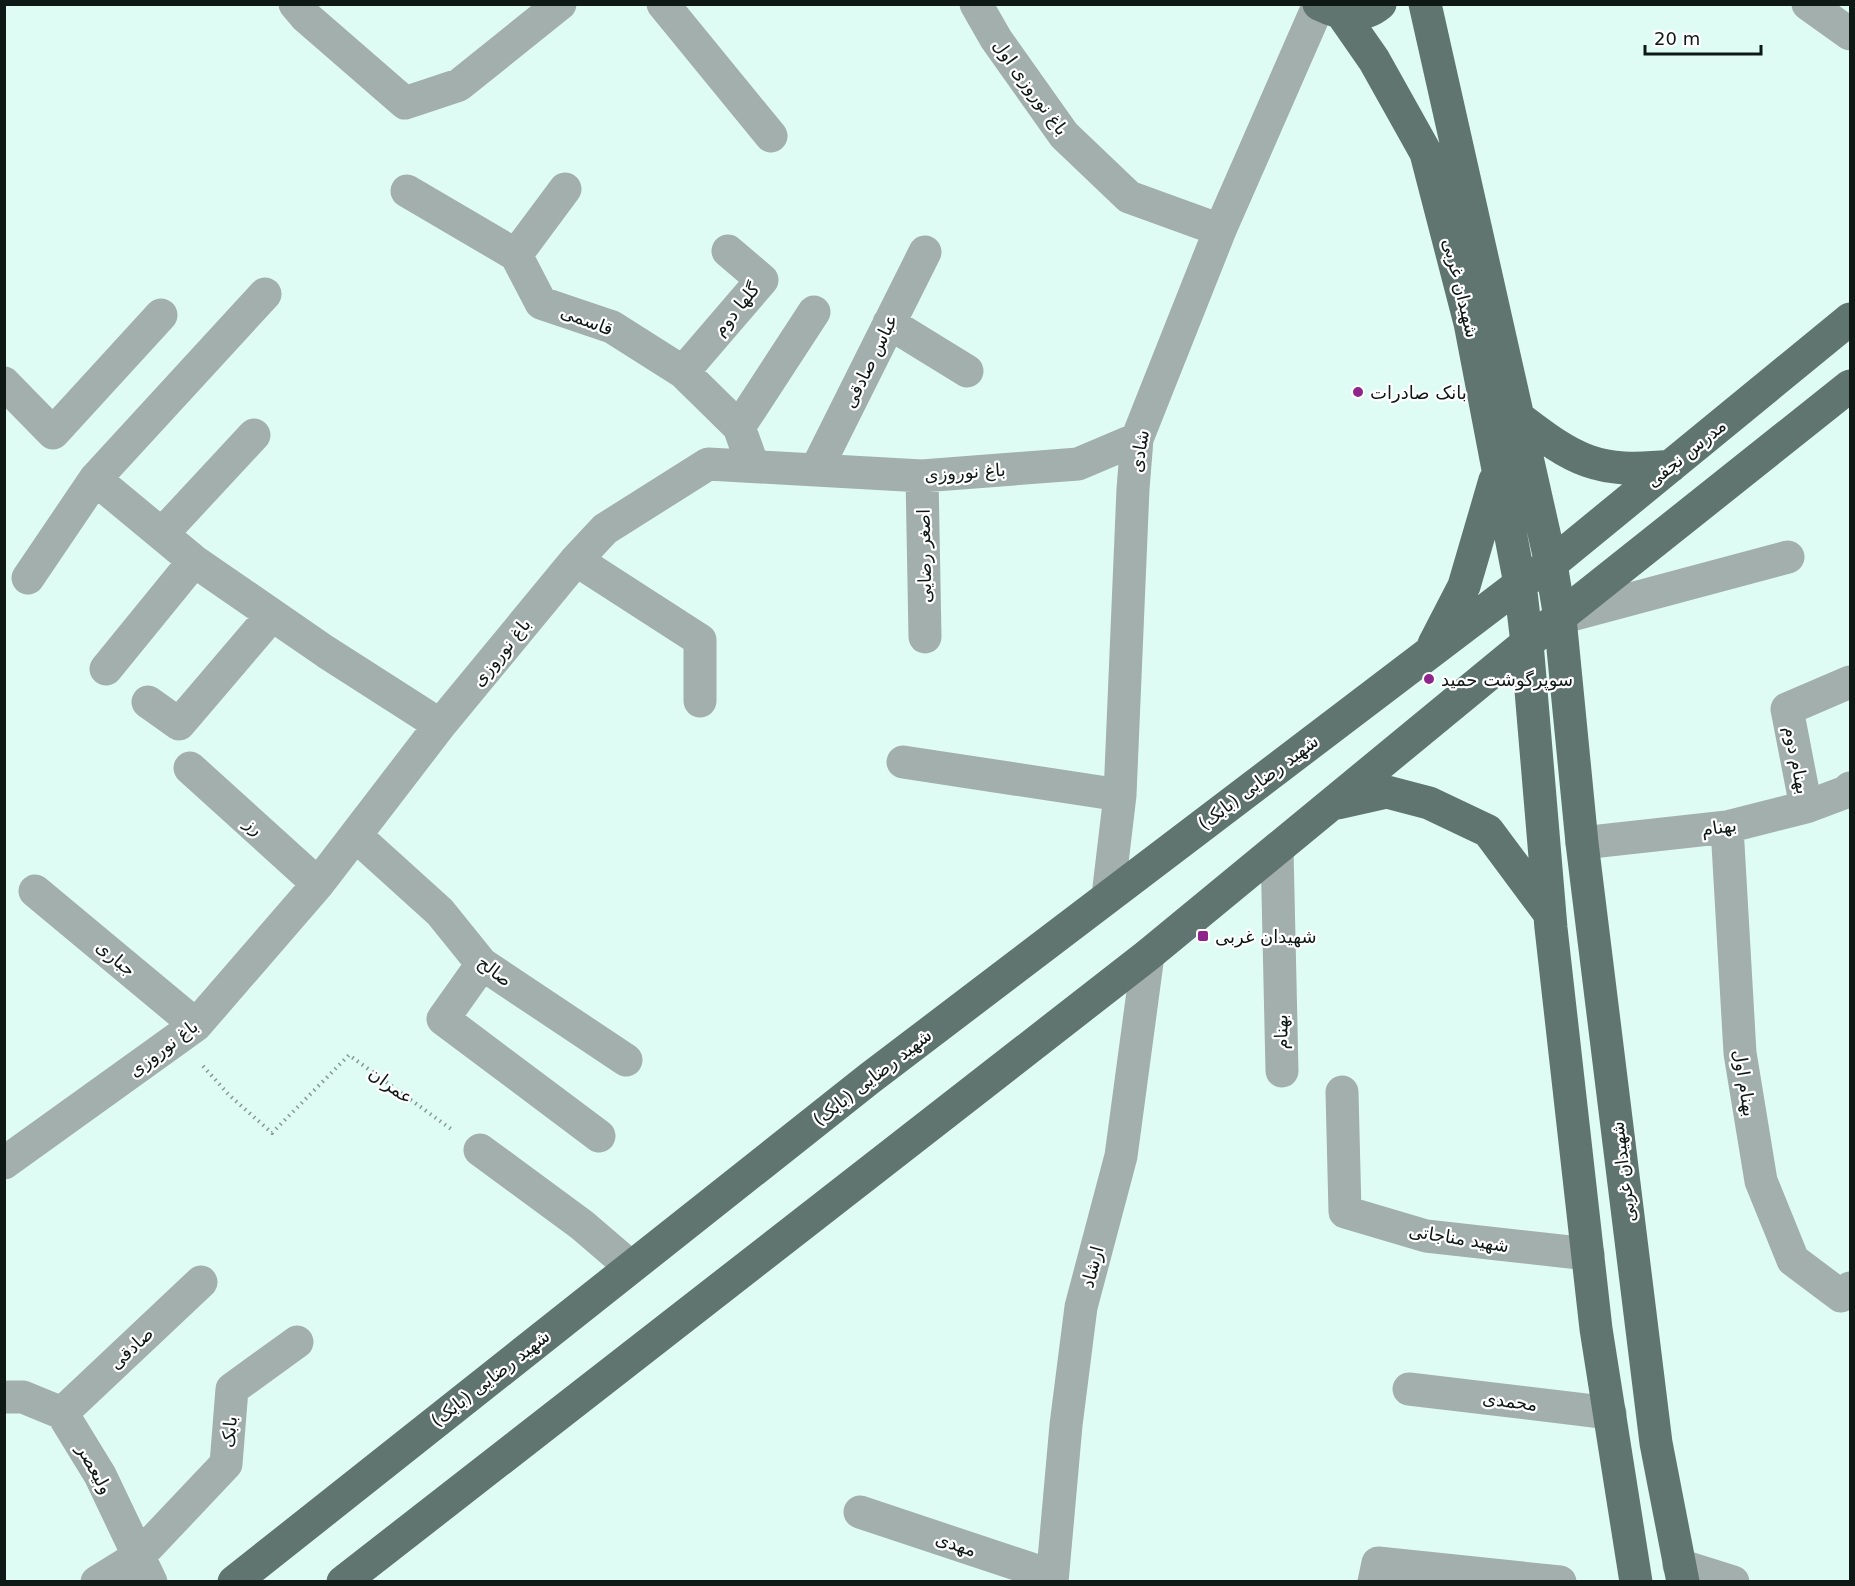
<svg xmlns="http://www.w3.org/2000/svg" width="1855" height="1586" font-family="'DejaVu Sans','Noto Sans Arabic',sans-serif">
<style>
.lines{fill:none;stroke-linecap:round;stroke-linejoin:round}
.path{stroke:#859a94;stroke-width:4;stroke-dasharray:1.5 4.5;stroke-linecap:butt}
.minor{stroke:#a3afac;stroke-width:33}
.major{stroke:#607570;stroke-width:33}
.poi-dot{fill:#8d258b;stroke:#fff;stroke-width:2}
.labels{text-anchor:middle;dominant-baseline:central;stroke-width:4.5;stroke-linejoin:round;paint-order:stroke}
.street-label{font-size:18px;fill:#0e1916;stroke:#fff}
.poi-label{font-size:18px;fill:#0e1916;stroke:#fff;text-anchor:start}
</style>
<rect width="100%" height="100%" fill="#dffcf4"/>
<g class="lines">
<path class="path" d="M203,1066L229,1095L272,1133L349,1055L451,1129"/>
<path class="minor" d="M295,4L306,17L405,103L459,85L560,4
M663,4L771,136
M976,4L996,39L1064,135L1129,197L1220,230
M1808,4L1850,34
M407,191L516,255L541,303L612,327L683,372L739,427L753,466
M516,255L565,189
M889,323L967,371
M683,372L762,280L728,251
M4,383L53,433L161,315
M739,427L814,312
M816,470L925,252
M922,476L925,637
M95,479L194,561L326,652L440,725
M162,534L254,435
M576,560L700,640V701
M28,578L95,479L265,294
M1560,618L1788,557
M106,669L194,561
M148,702L179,724L272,615
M903,762L1120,795
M190,768L318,884
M1806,807L1787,709L1850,682
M1727,827L1740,1053L1761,1181L1793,1260L1841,1296L1850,1288
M356,836L440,912L482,964L626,1060
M1582,843L1727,827L1806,807L1846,792L1850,788
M1277,849L1282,1071
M35,891L196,1025
M1108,896L1120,795L1133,489L1137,439L1220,230L1319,4
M482,964L443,1019L599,1136
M1342,1092L1345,1212L1426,1236L1588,1254
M480,1150L582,1225L631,1267
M4,1163L196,1025L318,884L440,725L576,560L605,529L708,464L922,476L1078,464L1137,439
M1409,1389L1610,1413
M4,1397H23L62,1413L100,1475L151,1582
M62,1413L201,1282
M860,1512L1052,1576
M1679,1565L1733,1582
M97,1582L139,1556L226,1464L232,1389L297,1342
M1052,1582L1066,1425L1081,1307L1121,1156L1148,955
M1374,1582L1378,1563L1560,1582"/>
<path class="major" d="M1319,4C1340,14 1361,20 1380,4
M1425,4L1551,564L1560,618L1582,843L1656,1443L1683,1582
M1342,14L1374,60L1426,153L1470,323L1520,584L1527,643L1551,928L1596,1329L1636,1582
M1518,417C1575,461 1597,474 1671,466
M1434,644L1464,586L1495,480
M1338,803L1387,792L1429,803L1488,831L1549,913
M234,1582L870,1078L1520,584L1551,564L1850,319
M343,1582L1148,955L1527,643L1850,386"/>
</g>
<g class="poi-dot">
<circle cx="1358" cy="392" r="6"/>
<circle cx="1429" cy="679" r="6"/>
<rect x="1197" y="930" width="12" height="12" rx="3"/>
</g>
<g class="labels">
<g class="street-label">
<text transform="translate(1031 87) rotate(54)">باغ نوروزی اول</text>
<text transform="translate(1461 288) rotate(76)">شهیدان غربی</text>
<text transform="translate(736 309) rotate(-51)">گلها دوم</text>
<text transform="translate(587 320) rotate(21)">قاسمی</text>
<text transform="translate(870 361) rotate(-64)">عباس صادقی</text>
<text transform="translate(1139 451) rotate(-80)">شادی</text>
<text transform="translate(1686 453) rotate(-39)">مدرس نجفی</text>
<text transform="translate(965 472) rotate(-4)">باغ نوروزی</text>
<text transform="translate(924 556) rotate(-91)">اصغر رضایی</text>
<text transform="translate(501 652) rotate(-51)">باغ نوروزی</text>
<text transform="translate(1797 760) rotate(79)">بهنام دوم</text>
<text transform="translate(1258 782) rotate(-37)">شهید رضایی (بابک)</text>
<text transform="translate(254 826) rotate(42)">رز</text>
<text transform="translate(1719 827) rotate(-9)">بهنام</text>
<text transform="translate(116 958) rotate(40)">جباری</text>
<text transform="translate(495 971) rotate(38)">صالح</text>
<text transform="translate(1281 1032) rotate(-91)">بهنام</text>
<text transform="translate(163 1048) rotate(-37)">باغ نوروزی</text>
<text transform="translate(872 1077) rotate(-38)">شهید رضایی (بابک)</text>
<text transform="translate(1745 1083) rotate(81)">بهنام اول</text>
<text transform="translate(391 1085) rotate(36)">عمران</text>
<text transform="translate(1623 1172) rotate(-97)">شهیدان غربی</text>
<text transform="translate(1459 1238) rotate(9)">شهید مناجاتی</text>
<text transform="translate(1092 1267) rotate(-75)">ارشاد</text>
<text transform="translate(131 1348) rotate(-43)">صادقی</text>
<text transform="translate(490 1378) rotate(-38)">شهید رضایی (بابک)</text>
<text transform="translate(1510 1401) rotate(7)">محمدی</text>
<text transform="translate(229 1432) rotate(-85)">بابک</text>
<text transform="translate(95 1469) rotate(61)">ولیعصر</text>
<text transform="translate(956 1544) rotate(19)">مهدی</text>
</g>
<g class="poi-label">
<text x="1370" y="392">بانک صادرات</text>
<text x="1441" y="679">سوپرگوشت حمید</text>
<text x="1215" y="936">شهیدان غربی</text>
</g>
</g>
<rect width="1855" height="1586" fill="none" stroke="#0e1916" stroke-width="12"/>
<path d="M1645 45v9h116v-9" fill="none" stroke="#0e1916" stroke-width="3"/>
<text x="1654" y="45" font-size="18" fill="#0e1916" stroke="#ffffff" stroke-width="4.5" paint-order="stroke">20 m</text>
</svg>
